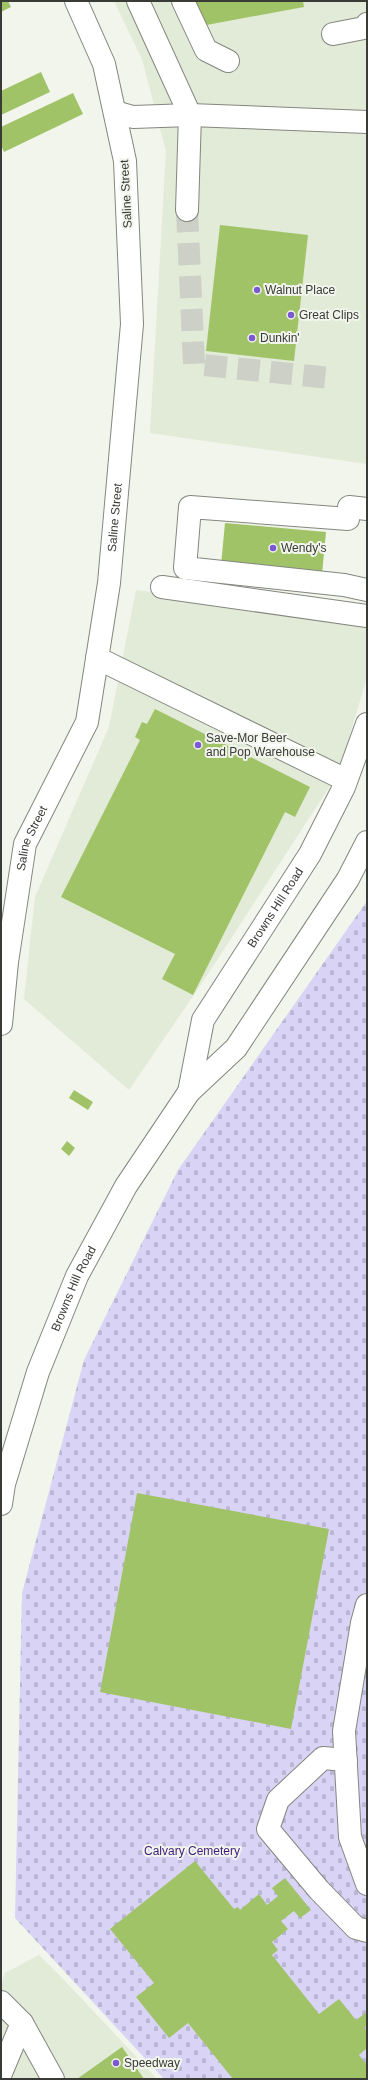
<svg xmlns="http://www.w3.org/2000/svg" width="368" height="2080" font-family="Arial,sans-serif">
<style>
.built{fill:#e2ead8}
.cemetery{fill:url(#cemetery-stones)}
.building{fill:#a1c367}
.lines{fill:none;stroke-linecap:round;stroke-linejoin:round}
.minor-tunnel{stroke:#ccd0c7;stroke-width:22;stroke-dasharray:22 11;stroke-linecap:butt}
.minor-casing{stroke:#83877e;stroke-width:24}
.major-casing{stroke:#83877e;stroke-width:24}
.minor{stroke:#fff;stroke-width:22}
.major{stroke:#fff;stroke-width:22}
.poi-dot{fill:#7c59d3;stroke:#f1f5eb;stroke-width:1.5}
.labels{text-anchor:middle;dominant-baseline:central;stroke-width:4;stroke-linejoin:round;paint-order:stroke}
.street-label{font-size:12px;fill:#393b37;stroke:#f1f5eb}
.poi-label{font-size:12px;fill:#393b37;stroke:#f1f5eb;text-anchor:start}
.park-label{font-size:12px;fill:#3f1b7f;stroke:#f1f5eb}
</style>
<defs>
<pattern id="cemetery-stones" width="16" height="16" patternUnits="userSpaceOnUse"><rect width="16" height="16" fill="#d9d3f6"/><path d="M2 7V4a2 2 0 0 1 4 0v3zM10 15v-3a2 2 0 0 1 4 0v3z" fill="#bbb6d4"/></pattern>
</defs>
<rect width="100%" height="100%" fill="#f1f5eb"/>
<path class="built" d="M114,1H367V464L150,433L166,151L142,59Z
M136,590L291,610L367,623V677L339,772L208,974L129,1090L24,999L35,897L109,727Z
M39,1955L65,1981L157,2079H1V1986L5,1973Z"/>
<path class="cemetery" d="M367,901V2079H164L15,1918L22,1593L84,1360L178,1170Z"/>
<path class="building" d="M1,1H8L11,7L1,12Z
M196,1H303L304,7L201,26Z
M41,72L50,92L1,115V91Z
M73,93L83,114L4,152L1,145V127Z
M220,225L308,235L294,361L206,351Z
M225,523L326,532L322,574L221,565Z
M155,709L310,787L295,817L285,812L193,995L162,979L175,954L61,897L140,740L135,737L142,722L147,724Z
M74,1090L93,1102L88,1110L69,1098Z
M67,1141L75,1148L69,1156L61,1149Z
M137,1493L329,1529L291,1729L100,1692Z
M195,1861L234,1909L238,1907L240,1910L259,1894L267,1905L278,1896L272,1888L285,1878L311,1910L300,1918L294,1911L281,1921L288,1929L272,1942L278,1950L272,1955L319,2014L339,1999L356,2020L367,2012V2025L364,2028L367,2031V2048L359,2055L367,2065V2079H233L188,2023L169,2038L136,1997L154,1983L110,1929Z
M122,2047L144,2079H77Z"/>
<g class="lines">
<path class="minor-tunnel" d="M187,210L194,364L330,378"/>
<defs>
<g id="minor">
<path d="M138,1L190,115L187,210"/>
<path d="M183,1L206,50L228,61"/>
<path d="M333,34L364,28L367,24"/>
<path d="M115,112L133,117L190,115L367,122"/>
<path d="M349,507L367,509"/>
<path d="M348,519L190,507L185,568L344,585L367,590"/>
<path d="M162,587L367,616"/>
<path d="M97,658L346,780"/>
<path id="s1" d="M1,1024L7,962L25,844L87,722L109,583L132,324L125,161L104,64L76,1"/>
<path d="M367,1605L362,1623L344,1731L350,1837L367,1884"/>
<path d="M346,1760L323,1758L278,1800L268,1829L319,1890L356,1928L367,1931"/>
<path d="M1,2002L22,2023L53,2079"/>
<path d="M1,2073L22,2023"/>
</g>
<g id="major">
<path id="s2" d="M189,1092L203,1020L310,854L344,787L367,724"/>
<path id="s3" d="M1,1504L4,1484L38,1372L77,1276L126,1186L189,1092L236,1048L348,879L367,842"/>
</g>
</defs>
<use href="#minor" class="minor-casing"/>
<use href="#major" class="major-casing"/>
<use href="#minor" class="minor"/>
<use href="#major" class="major"/>
</g>
<g class="poi-dot">
<circle cx="257" cy="290" r="4"/>
<circle cx="291" cy="315" r="4"/>
<circle cx="252" cy="338" r="4"/>
<circle cx="273" cy="548" r="4"/>
<circle cx="198" cy="745" r="4"/>
<circle cx="116" cy="2063" r="4"/>
</g>
<g class="labels">
<g class="street-label">
<text transform="translate(126 194) rotate(-93)">Saline Street</text>
<text stroke="none"><textPath href="#s1" startOffset="525">Saline Street</textPath></text>
<text stroke="none"><textPath href="#s1" startOffset="189">Saline Street</textPath></text>
<text stroke="none"><textPath href="#s2" startOffset="207">Browns Hill Road</textPath></text>
<text stroke="none"><textPath href="#s3" startOffset="228">Browns Hill Road</textPath></text>
</g>
<g class="poi-label">
<text x="265" y="290">Walnut Place</text>
<text x="299" y="315">Great Clips</text>
<text x="260" y="338">Dunkin'</text>
<text x="281" y="548">Wendy's</text>
<text x="206" y="738">Save-Mor Beer<tspan x="206" dy="14">and Pop Warehouse</tspan></text>
<text x="124" y="2063">Speedway</text>
</g>
<g class="park-label">
<text x="192" y="1851">Calvary Cemetery</text>
</g>
</g>
<rect width="368" height="2080" fill="none" stroke="#393b37" stroke-width="4"/>
</svg>
